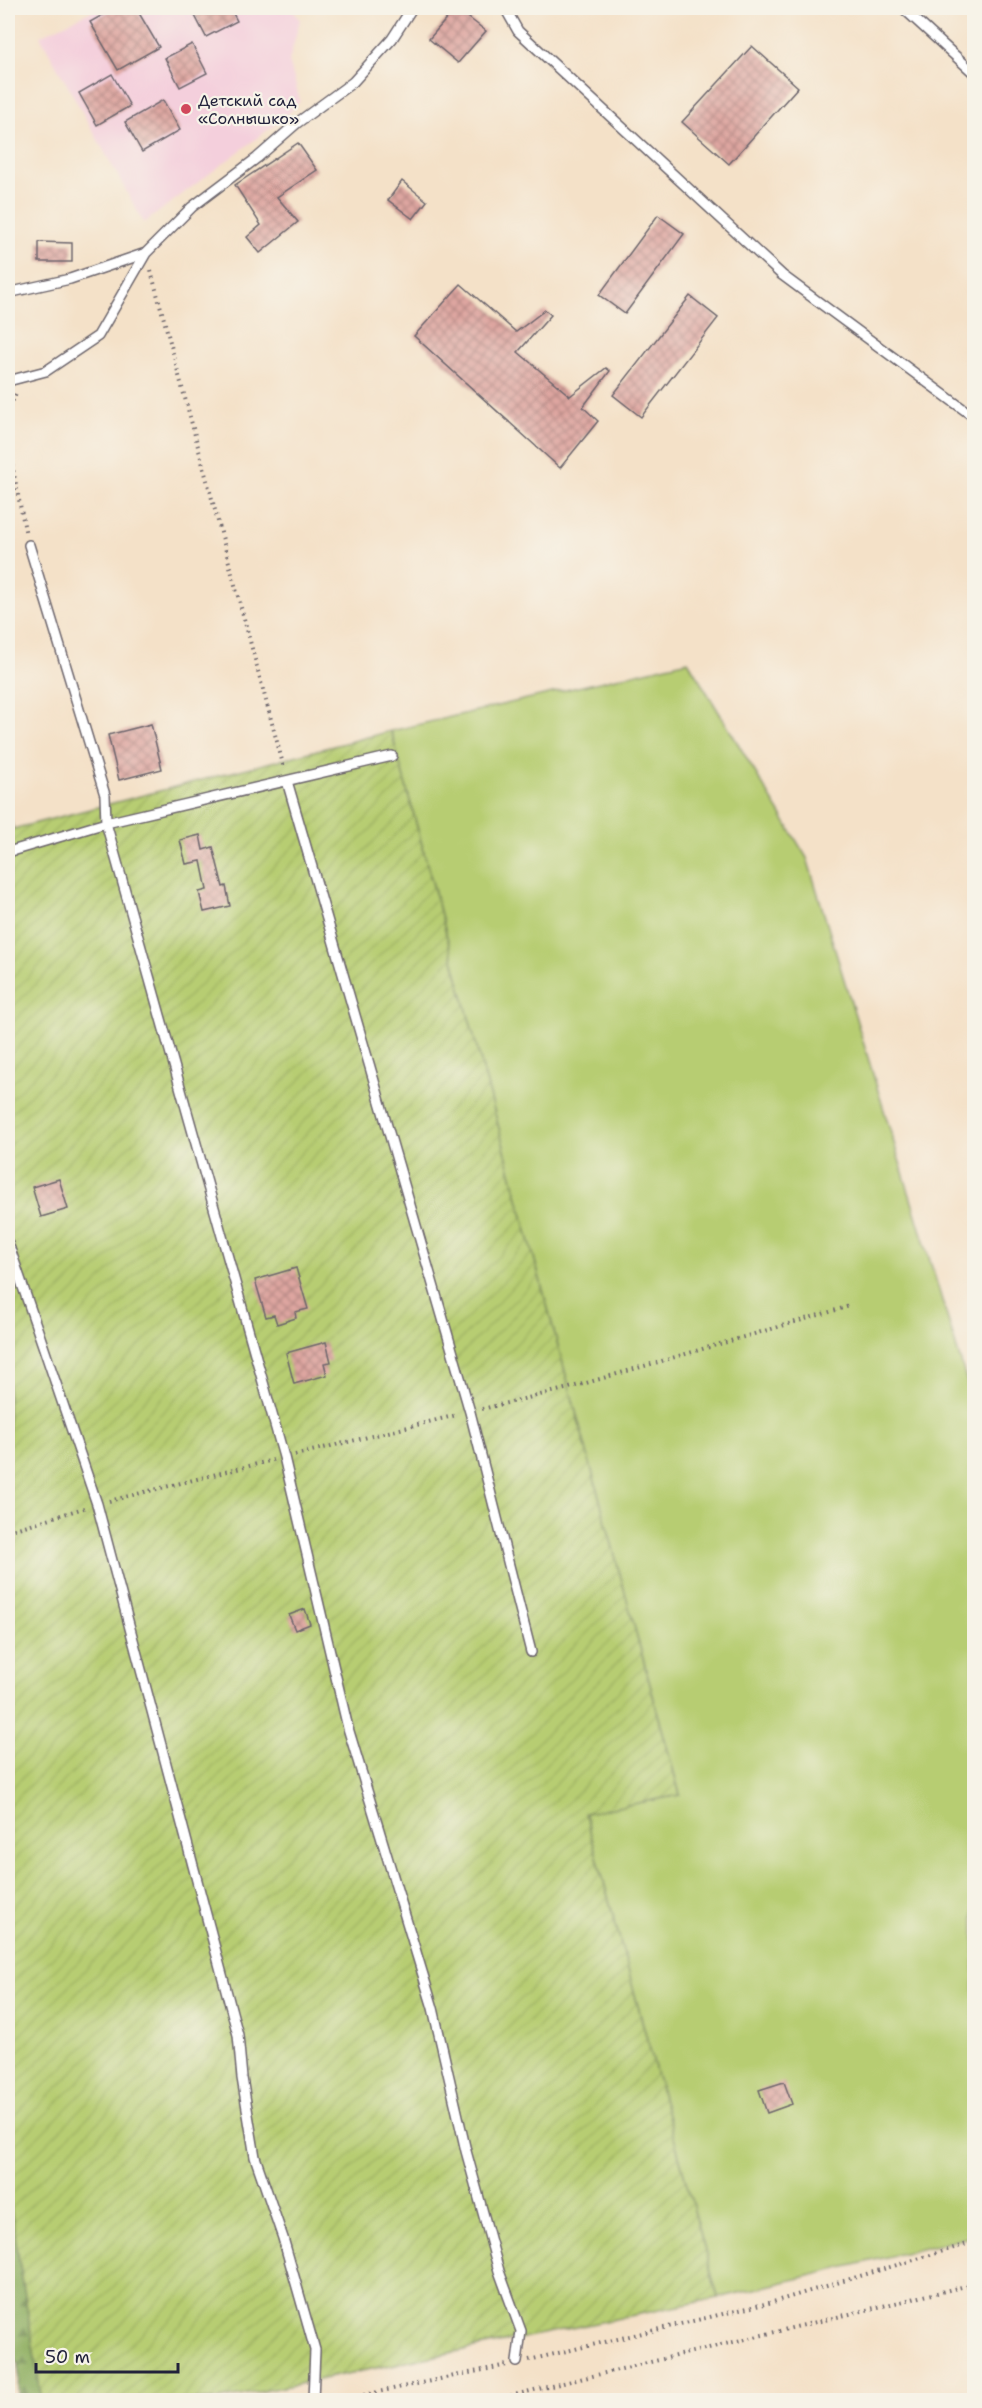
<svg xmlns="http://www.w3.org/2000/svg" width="982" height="2408" font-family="'Shantell Sans',sans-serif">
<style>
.built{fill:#f4cfdc}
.grass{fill:#b7cd72;stroke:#6c7856;stroke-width:1.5}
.forest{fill:url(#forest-firs);stroke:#5a6950;stroke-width:1.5}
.garden{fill:url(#garden-furrows);stroke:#6c7856;stroke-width:1.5}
.building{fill:url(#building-cross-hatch)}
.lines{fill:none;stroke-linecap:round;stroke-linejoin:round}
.service-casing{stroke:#6c656c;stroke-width:12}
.path{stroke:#6c656c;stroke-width:4;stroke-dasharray:1.5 4.5;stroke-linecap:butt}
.service{stroke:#fff;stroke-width:9}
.poi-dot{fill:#d1495b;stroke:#f7f3e8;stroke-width:2}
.labels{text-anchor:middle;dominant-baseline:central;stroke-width:4.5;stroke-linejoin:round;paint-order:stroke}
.poi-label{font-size:16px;fill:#22223b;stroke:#f7f3e8;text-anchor:start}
</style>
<defs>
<pattern id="forest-firs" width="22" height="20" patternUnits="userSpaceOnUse" patternTransform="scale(1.5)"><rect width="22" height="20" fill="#91b064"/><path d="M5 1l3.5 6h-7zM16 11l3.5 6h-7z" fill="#768f54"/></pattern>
<pattern id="garden-furrows" width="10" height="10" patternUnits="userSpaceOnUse" patternTransform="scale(1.5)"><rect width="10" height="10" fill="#b7cd72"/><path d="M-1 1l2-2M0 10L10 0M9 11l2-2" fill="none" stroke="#9db064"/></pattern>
<pattern id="building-cross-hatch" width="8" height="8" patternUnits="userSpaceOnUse" patternTransform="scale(1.5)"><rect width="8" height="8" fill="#dea6a0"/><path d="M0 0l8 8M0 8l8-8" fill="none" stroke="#b48784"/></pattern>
</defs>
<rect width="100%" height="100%" fill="#f7f3e8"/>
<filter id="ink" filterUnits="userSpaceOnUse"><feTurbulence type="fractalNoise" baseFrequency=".0167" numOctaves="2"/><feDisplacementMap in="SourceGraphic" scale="12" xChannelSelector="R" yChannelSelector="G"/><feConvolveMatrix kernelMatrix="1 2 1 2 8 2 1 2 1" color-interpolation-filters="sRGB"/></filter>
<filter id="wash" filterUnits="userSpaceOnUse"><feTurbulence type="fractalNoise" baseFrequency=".008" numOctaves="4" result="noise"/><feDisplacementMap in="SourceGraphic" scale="24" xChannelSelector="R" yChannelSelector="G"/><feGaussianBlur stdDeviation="1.35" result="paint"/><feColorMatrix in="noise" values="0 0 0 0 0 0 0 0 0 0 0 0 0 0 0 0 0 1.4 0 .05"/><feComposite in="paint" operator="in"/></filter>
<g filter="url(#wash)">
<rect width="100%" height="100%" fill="#f4e1c8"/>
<path class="built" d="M98,8H292L300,20L289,61L300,101L285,117L144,223L40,36Z"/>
<path class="grass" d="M688,661L807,858L974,1405V2236L718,2298L585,1813L680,1795L391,731Z"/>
<path class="forest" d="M8,2192L42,2400H20L18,2394L19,2364L11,2356L8,2364Z"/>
<path class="garden" d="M391,731L680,1795L585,1813L718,2298L220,2400H42L8,2192V812L13,829Z"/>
<g id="blocks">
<path class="building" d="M115,8H136L159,47L118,70L90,22Z
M191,8H230L237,21L206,37Z
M456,8L486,31L458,63L429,39Z
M192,44L207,73L180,87L165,58Z
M752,46L798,87L729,164L682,122Z
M112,74L130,106L97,125L79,93Z
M163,100L180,130L142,152L125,122Z
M298,143L317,170L277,197L298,222L260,253L247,237L261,225L235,185Z
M402,181L427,201L413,219L388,200Z
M658,215L684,234L625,314L599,295Z
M39,242L72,243V262H39Z
M461,284L516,332L545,310L551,315L518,352L570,396L606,368L610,371L583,407L598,421L560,468L414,336Z
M690,296L718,318L641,417L613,395Z
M151,724L162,769L119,780L108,735Z
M200,835L203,850L213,847L223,887L226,886L230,906L204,912L199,892L207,890L201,861L186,864L180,840Z
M59,1179L68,1209L41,1217L32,1187Z
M296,1268L308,1309L295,1312L296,1318L277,1324L274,1315L266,1317L255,1280Z
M326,1342L331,1362L324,1363L327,1375L294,1384L286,1353Z
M305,1609L310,1624L295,1630L289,1615Z
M784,2082L792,2104L767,2113L759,2090Z"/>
</g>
</g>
<g filter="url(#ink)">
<use href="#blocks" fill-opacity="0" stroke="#6c656c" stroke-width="1.5"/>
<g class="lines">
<defs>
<path id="service" d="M505,8L518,31L782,275L974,417
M903,8L974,73
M8,291L12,292L70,279L146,253
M8,381L46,371L98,336L146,253L192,207L257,158L297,123L353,82L392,39L412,8
M29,545L105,795L106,823L284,1457L348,1728L433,2008L466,2151L499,2271L521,2331L517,2362
M287,781L470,1412L531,1652
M8,852L106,823L392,756
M8,1243L97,1504L238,2035L242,2078L255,2157L283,2238L315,2350L313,2400"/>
</defs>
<use href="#service" class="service-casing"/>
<path class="path" d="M151,271L284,768
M8,412L17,391
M8,423L10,454L26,535
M482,1409L569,1388L850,1306
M295,1455L457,1415
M109,1501L273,1460
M8,1531L84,1508
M529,2360L773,2302L974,2242
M340,2400L507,2365
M493,2400L974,2284"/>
<use href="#service" class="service"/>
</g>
</g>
<circle class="poi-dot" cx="186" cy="109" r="6"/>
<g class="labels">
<g class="poi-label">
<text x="198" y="100">Детский сад<tspan x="198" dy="18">«Солнышко»</tspan></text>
</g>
</g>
<rect width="982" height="2408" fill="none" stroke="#f7f3e8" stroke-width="30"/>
<path d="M36 2363v9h142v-9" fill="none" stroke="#22223b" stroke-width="3"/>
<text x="45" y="2363" font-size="18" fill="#22223b" stroke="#f7f3e8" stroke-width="4.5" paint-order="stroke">50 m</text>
</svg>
